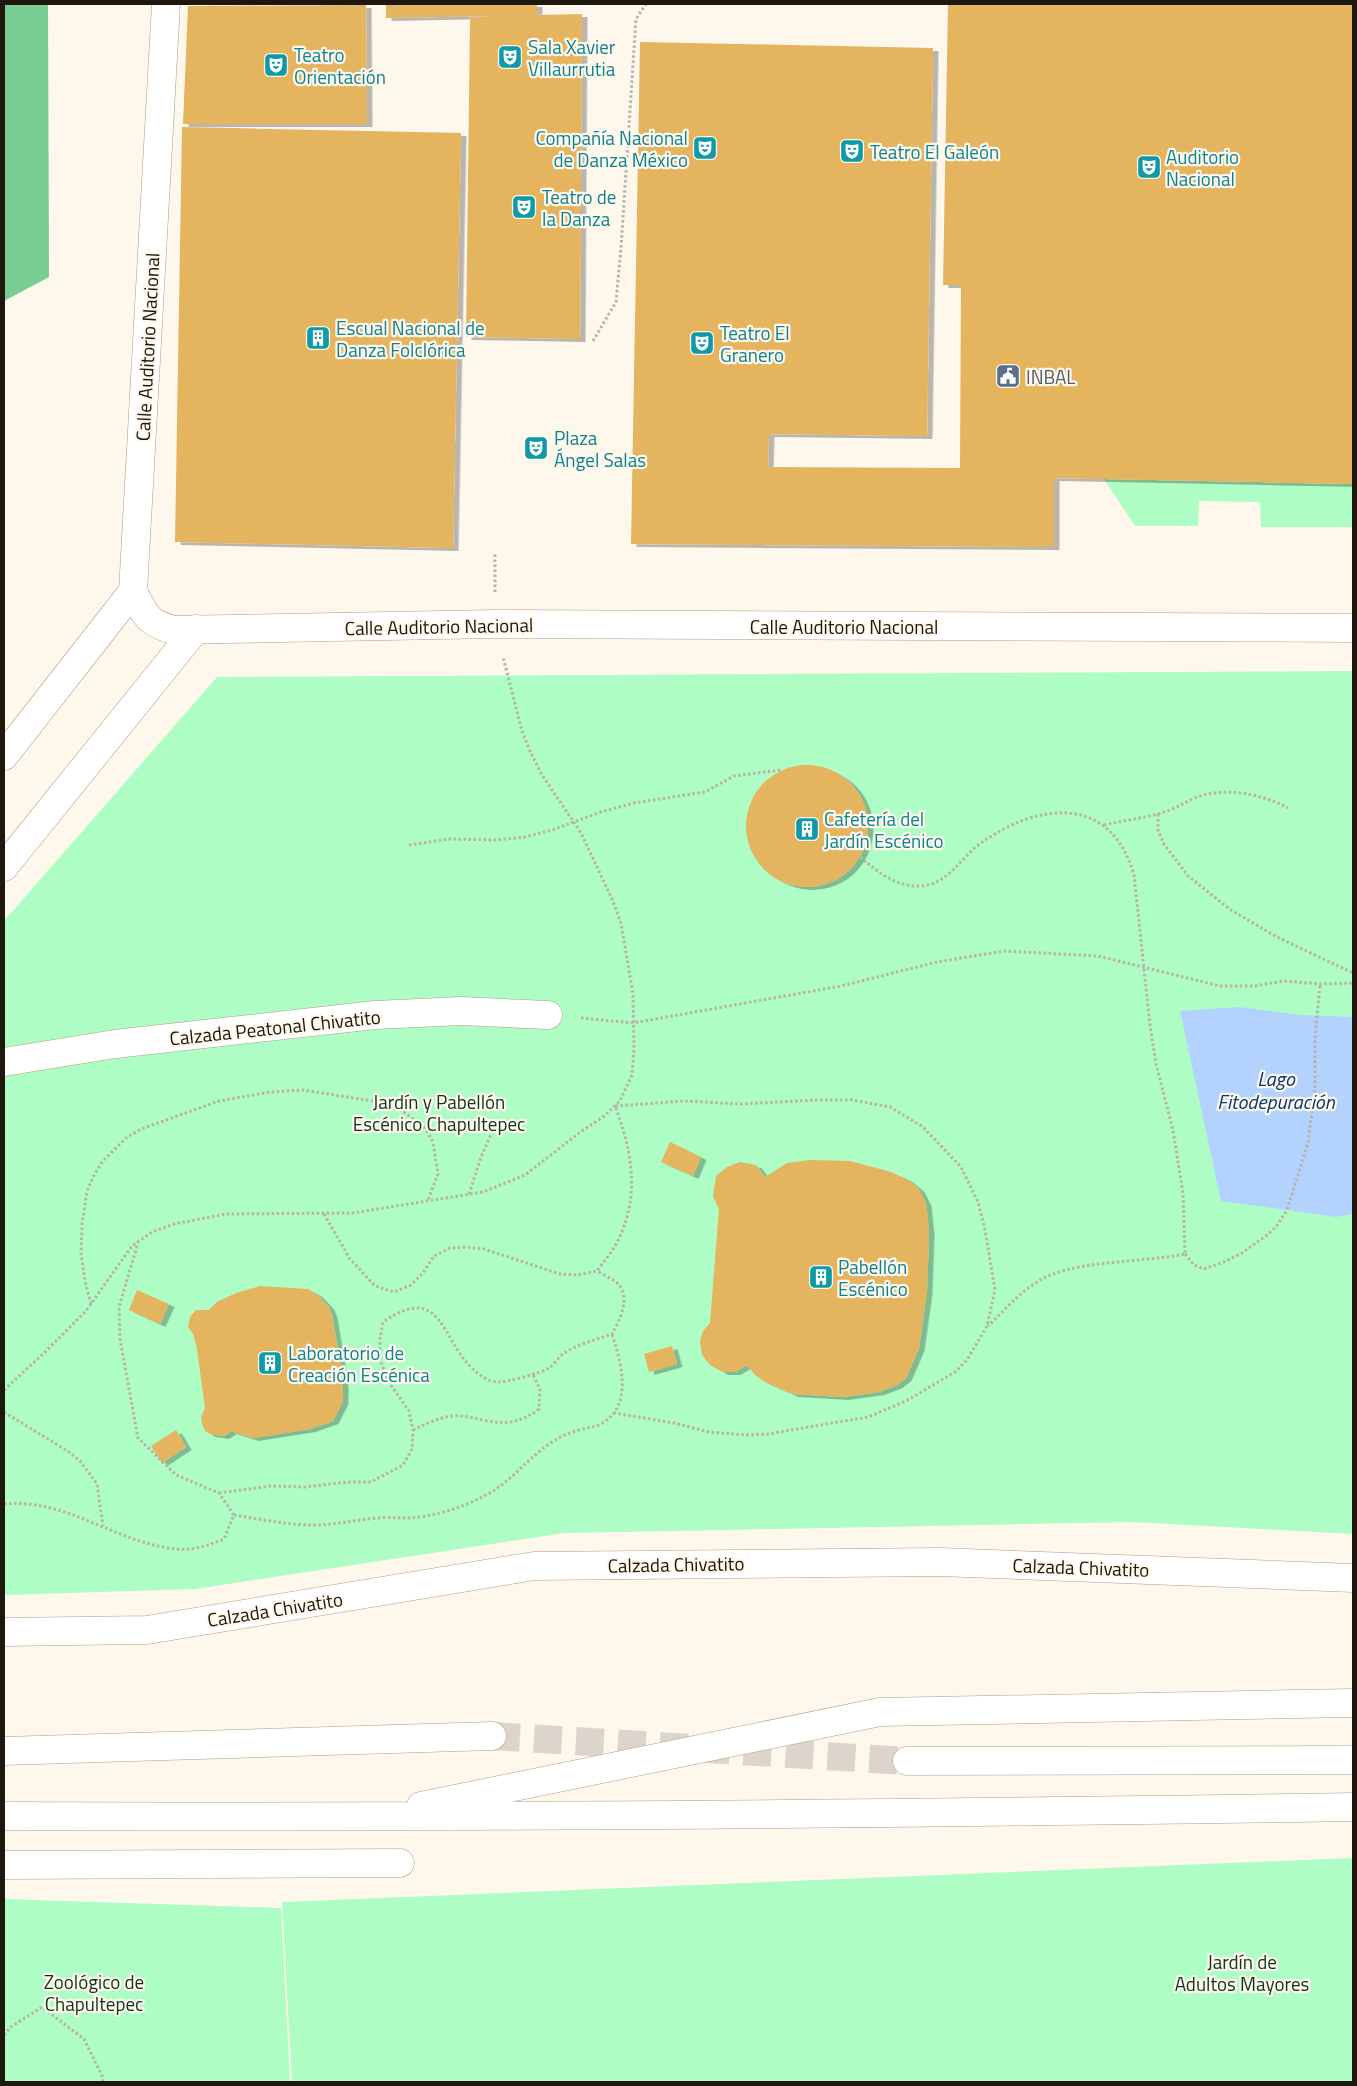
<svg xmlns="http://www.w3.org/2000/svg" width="1357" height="2086" font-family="'Titillium Web',sans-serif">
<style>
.green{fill:#aefdc5}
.forest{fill:#78cd93}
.water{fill:#b3d2fe}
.building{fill:#e5b45f;filter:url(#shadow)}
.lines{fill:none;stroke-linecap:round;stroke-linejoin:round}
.major-tunnel{stroke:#dcd5cb;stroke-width:28;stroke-dasharray:28 14;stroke-linecap:butt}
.minor-casing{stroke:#ae9e83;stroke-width:29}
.major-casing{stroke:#ae9e83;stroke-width:29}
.path{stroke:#b9b2a7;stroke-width:3;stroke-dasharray:2.5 2.5;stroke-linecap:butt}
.minor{stroke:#fff;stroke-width:28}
.major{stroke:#fff;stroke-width:28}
.labels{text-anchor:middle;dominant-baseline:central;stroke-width:4.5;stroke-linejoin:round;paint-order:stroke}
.culture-label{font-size:19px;fill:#0d838f;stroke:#fef7ec;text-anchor:start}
.street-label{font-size:19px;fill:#1d170d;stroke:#fef7ec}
.service-label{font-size:19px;fill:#4e5e75;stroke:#fef7ec;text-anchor:start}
.park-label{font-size:19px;fill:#0e331c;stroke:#fef7ec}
.water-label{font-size:20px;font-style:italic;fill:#063776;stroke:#fef7ec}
</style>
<defs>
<filter id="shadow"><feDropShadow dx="5.5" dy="3" stdDeviation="0" flood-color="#0004"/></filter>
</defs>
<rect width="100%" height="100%" fill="#fef7ec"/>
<path class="green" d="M1104,479L1353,484V527H1261L1260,502L1199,501L1198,526H1135Z
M1353,671V1534L1132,1522L564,1533L195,1589L4,1595V921L217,677Z
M1353,1858V2082H292L282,1902Z
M4,1899L281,1908L290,2082H4Z"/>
<path class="forest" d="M4,4H48L49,277L4,301Z"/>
<path class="water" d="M1239,1007L1300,1015L1353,1017V1214L1336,1217L1221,1201L1180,1011Z"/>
<path class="building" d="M386,4H537V15L582,14L580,339L466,337L470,18L491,16L386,18Z
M948,4H1353V484L1054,478V547L631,544L640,42L933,48L927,436L769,434L768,467L960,468L961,285H943Z
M366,5L367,124H183L188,6Z
M182,127L461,133L453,548L175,542Z
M746 826a61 61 0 1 1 122 0a61 61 0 1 1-122 0Z
M670,1142L701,1157L693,1176L661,1162Z
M810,1160L850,1161L888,1171L907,1179L919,1189L926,1203L929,1232L927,1291L919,1348L906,1378L897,1385L879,1392L843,1397L793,1394L765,1382L754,1374L747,1365L735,1372H723L710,1365L702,1355L700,1341L703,1331L710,1323L719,1209L713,1196L716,1176L727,1167L740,1162L756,1165L765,1177L787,1163Z
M260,1286L308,1289L317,1294L329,1307L332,1315L343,1380V1401L333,1421L310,1429L253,1438L231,1431L224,1436L210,1434L205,1431L202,1424L201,1417L205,1408L197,1349L193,1334L188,1327L190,1317L196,1310H209L217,1302L236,1293Z
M137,1290L169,1304L160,1324L129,1310Z
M672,1346L677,1364L649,1372L644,1354Z
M176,1430L186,1447L162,1463L151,1446Z"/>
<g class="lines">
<path class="major-tunnel" d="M492,1736L907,1761"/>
<defs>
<path id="minor" d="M166,4L133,591C145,615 147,623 174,630L494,624L1353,628
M4,756L133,591
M4,867L196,629
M4,1062L115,1044L375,1015L461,1011L548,1015
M4,1632L147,1630L534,1566L940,1562L1353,1578
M4,1865L400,1863"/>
<path id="major" d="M4,1751L492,1736
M907,1761L1353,1760
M421,1806L880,1712L1353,1703
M4,1816C454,1818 903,1814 1353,1807"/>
</defs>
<use href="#minor" class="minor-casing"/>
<use href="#major" class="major-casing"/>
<path class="path" d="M593,341L616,302L621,248L636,19L646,4
M495,592V552
M1158,814V830L1164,844L1188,876L1208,892L1231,910L1277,937L1353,973
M1104,825C1125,820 1147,818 1167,811C1177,808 1185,802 1195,798C1222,786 1263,794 1288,808
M409,845L449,839L495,840L525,837L552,830L601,812L634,803L705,792L734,776L781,770
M860,857C878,872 896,887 920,886C948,885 961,857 981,843C1039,802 1111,794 1134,875L1150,1025L1156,1064L1173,1130L1183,1193L1185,1254C1143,1263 1068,1259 1034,1284C1017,1295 1003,1312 988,1326
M581,1018L633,1023L841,986L937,962L1004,951L1098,956L1220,986H1254L1284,981L1320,984L1353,983
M469,1194L481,1157L492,1132
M324,1214L350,1259L375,1286L394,1292L411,1285L423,1273L434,1256L450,1248L467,1247L484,1249L560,1274L578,1275L597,1271C605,1260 615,1249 620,1236C640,1193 631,1148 615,1106L684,1101L741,1104L815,1100H852L890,1107L923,1127L961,1167L978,1202L985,1230L995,1290L987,1326L967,1360L955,1372L906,1401L868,1417L768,1434L746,1435L709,1432L674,1423L614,1413
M1185,1254L1194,1265L1204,1269L1224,1262L1242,1253L1267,1235L1276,1227L1287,1210L1308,1143L1315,1090V1039L1320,984
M91,1304L86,1286L81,1255L82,1224L87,1191L93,1177L102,1162L126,1138L141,1129L219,1101L270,1092L303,1090L385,1103L400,1109L425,1128L433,1142L438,1174L428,1200
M4,1390L45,1352L86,1311L132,1246L152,1232L174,1224L226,1214L353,1213L483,1192L525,1175L583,1130L603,1117L620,1101L632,1075L634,1049L633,994L621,923L612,899L581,833L542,775L530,751L522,731L503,657
M4,1412L69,1452L80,1461L97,1484L103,1526
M413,1430C426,1424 439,1417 453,1416C466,1415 476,1419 488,1421C509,1425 523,1421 539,1409L540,1389L532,1373
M219,1493L271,1486L305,1487L347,1482H371L403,1465L412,1449L413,1430L409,1411L388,1381L380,1359V1339L383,1322C443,1281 440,1340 474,1370C480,1376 490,1382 498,1382C507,1382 542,1373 549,1368C554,1365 558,1358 563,1354C577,1344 596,1340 612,1334C619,1321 630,1301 620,1286C616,1280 603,1275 597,1271
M4,1504C67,1498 116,1543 176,1549C193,1551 209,1545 224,1539L234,1515L219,1493L176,1475L138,1438L120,1339L119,1307L138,1243
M234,1515C260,1519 287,1525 313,1525C335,1525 355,1520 377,1518C387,1517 397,1518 407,1518C432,1517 462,1508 484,1496C509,1484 526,1460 549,1444C559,1437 570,1432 583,1429C589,1427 596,1427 601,1424C634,1406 621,1362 612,1334
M4,2035L11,2027L42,2007L84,2039L102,2076L103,2082"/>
<use href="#minor" class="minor"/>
<use href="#major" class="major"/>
</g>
<defs>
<symbol id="theatre-square" viewBox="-11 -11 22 22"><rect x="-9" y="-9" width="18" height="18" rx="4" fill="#0f9aa8" stroke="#fef7ec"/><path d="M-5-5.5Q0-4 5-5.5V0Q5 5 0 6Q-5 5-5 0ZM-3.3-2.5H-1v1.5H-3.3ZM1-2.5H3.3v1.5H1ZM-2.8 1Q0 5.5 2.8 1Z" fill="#fff"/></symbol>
<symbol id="building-square" viewBox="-11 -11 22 22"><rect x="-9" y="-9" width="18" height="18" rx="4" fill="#0f9aa8" stroke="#fef7ec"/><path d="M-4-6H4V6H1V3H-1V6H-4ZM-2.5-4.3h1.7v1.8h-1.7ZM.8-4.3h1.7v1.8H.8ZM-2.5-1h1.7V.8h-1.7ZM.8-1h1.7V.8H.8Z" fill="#fff"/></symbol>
<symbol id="civic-square" viewBox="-11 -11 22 22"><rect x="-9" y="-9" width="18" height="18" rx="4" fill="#5c6f8a" stroke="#fef7ec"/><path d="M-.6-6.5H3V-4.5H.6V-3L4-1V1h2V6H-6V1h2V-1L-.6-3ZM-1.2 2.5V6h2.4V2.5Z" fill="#fff"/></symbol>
</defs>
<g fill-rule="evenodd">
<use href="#theatre-square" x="496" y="43" width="28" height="28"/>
<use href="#theatre-square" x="262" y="51" width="28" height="28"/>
<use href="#theatre-square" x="691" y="134" width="28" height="28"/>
<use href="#theatre-square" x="838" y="137" width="28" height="28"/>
<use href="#theatre-square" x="1135" y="153" width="28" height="28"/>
<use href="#theatre-square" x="510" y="193" width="28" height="28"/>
<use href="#building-square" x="304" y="324" width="28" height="28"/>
<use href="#theatre-square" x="688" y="329" width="28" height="28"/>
<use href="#civic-square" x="994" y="362" width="28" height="28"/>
<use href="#theatre-square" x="522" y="434" width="28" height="28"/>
<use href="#building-square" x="793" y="815" width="28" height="28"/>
<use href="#building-square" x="807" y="1263" width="28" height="28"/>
<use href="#building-square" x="256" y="1349" width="28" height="28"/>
</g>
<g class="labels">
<g class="culture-label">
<text x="528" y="46">Sala Xavier<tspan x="528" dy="22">Villaurrutia</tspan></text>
<text x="294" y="54">Teatro<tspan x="294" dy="22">Orientación</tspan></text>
<text x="688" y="137" text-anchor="end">Compañía Nacional<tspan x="688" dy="22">de Danza México</tspan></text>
<text x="870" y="151">Teatro El Galeón</text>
<text x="1166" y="156">Auditorio<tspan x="1166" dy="22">Nacional</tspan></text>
<text x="542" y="196">Teatro de<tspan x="542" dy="22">la Danza</tspan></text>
<text x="336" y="327">Escual Nacional de<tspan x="336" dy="22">Danza Folclórica</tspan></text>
<text x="720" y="332">Teatro El<tspan x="720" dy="22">Granero</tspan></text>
<text x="554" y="437">Plaza<tspan x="554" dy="22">Ángel Salas</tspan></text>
<text x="824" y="818">Cafetería del<tspan x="824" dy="22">Jardín Escénico</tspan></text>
<text x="838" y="1266">Pabellón<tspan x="838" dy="22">Escénico</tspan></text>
<text x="288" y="1352">Laboratorio de<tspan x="288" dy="22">Creación Escénica</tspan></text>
</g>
<g class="street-label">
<text transform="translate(147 347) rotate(-87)">Calle Auditorio Nacional</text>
<text transform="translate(439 626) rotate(-1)">Calle Auditorio Nacional</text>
<text x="844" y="626">Calle Auditorio Nacional</text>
<text transform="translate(275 1027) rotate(-6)">Calzada Peatonal Chivatito</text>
<text transform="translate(676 1564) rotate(-1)">Calzada Chivatito</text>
<text transform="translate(1081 1567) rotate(2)">Calzada Chivatito</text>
<text transform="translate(275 1609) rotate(-9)">Calzada Chivatito</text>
</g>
<g class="service-label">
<text x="1026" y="376">INBAL</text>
</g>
<g class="park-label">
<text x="439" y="1101">Jardín y Pabellón<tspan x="439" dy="22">Escénico Chapultepec</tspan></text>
<text x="1242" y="1961">Jardín de<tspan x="1242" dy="22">Adultos Mayores</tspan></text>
<text x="94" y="1981">Zoológico de<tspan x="94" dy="22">Chapultepec</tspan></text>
</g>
<g class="water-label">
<text x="1276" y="1078">Lago<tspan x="1276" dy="23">Fitodepuración</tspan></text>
</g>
</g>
<rect width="1357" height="2086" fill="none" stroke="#1d170d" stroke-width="10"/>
</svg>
